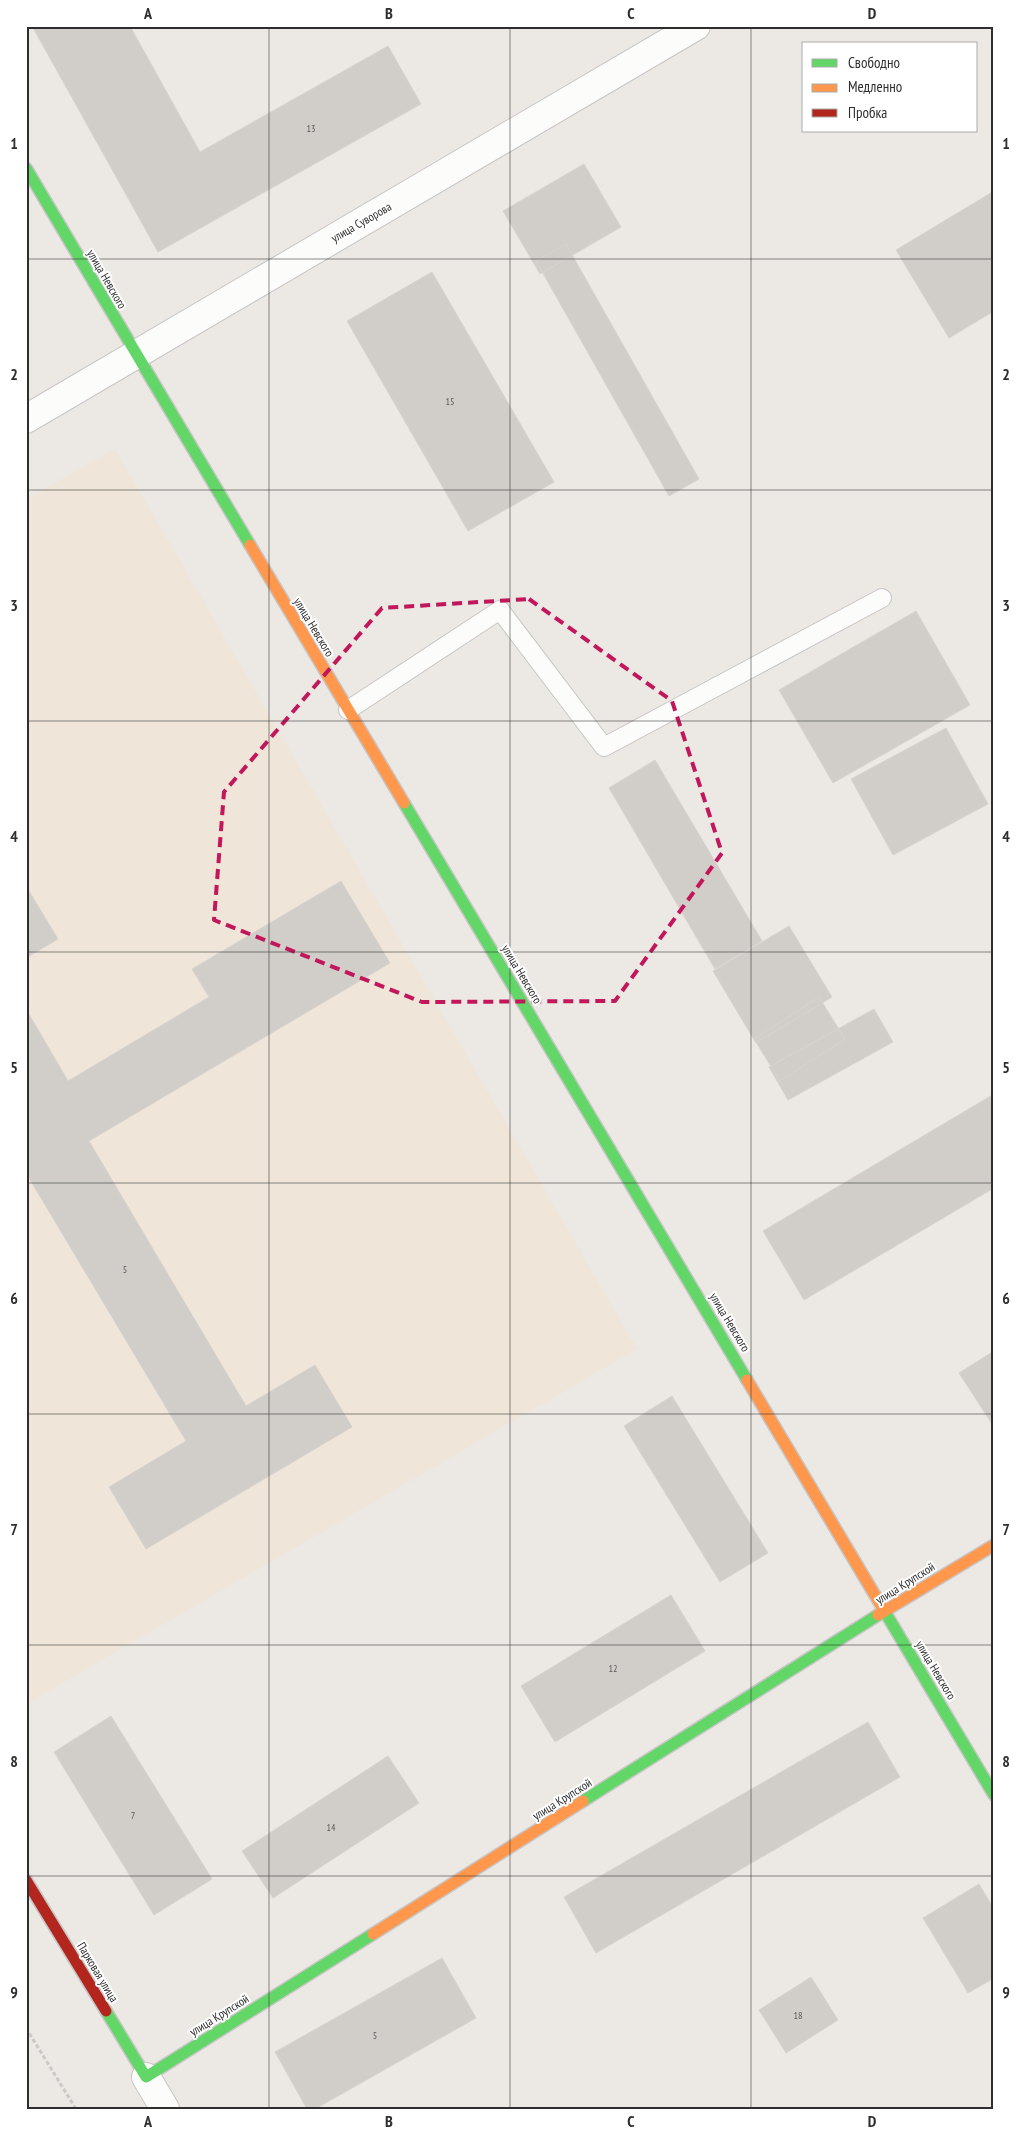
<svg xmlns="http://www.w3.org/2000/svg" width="1020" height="2135" font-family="'PT Sans Narrow',sans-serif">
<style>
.education{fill:#efe5d8}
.building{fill:#d1ceca;stroke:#d7d3cf}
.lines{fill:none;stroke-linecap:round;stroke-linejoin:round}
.lane-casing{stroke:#c7c6c6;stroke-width:20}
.street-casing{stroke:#c7c6c6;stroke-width:30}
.fast-casing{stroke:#c7c6c6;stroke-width:14}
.slow-casing{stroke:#c7c6c6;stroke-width:14}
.jam-casing{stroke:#c7c6c6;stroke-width:14}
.path{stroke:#c9c9c8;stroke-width:3;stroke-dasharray:4 2.5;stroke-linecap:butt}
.lane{stroke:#fcfcfb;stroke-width:18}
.street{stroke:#fcfcfb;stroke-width:28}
.fast{stroke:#63d668;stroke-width:11}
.slow{stroke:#ff974d;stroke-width:11}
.jam{stroke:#b3261e;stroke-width:11}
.marked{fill:none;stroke:#c2185b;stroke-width:4;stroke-dasharray:10 6;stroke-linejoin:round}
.grid{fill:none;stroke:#2e2e2e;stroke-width:1;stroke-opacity:0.55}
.labels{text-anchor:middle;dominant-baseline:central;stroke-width:4;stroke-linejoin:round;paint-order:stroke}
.number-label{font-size:10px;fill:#585857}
.street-label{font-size:12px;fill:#2e2e2e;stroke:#fff}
.neatline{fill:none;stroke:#2e2e2e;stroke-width:2}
.grid-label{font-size:16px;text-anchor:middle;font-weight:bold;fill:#2e2e2e}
</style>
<rect width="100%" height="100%" fill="#ece8e4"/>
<path class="education" d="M115,449L637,1349L26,1704V500Z"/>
<path class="building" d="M32,26H130L200,152L388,46L421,104L158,252Z
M584,164L621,227L540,274L503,211Z
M994,191V311L949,338L896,250Z
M566,244L699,479L669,496L536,261Z
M432,272L554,482L468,531L347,321Z
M916,611L970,705L833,783L779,690Z
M946,728L988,804L893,855L851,779Z
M655,760L762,941L715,969L609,788Z
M341,881L390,963L89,1141L246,1406L315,1365L352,1427L146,1549L109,1487L186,1441L26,1173V1009L68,1081L209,997L192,969Z
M26,886L58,939L26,958Z
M789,926L832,997L756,1043L713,971Z
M819,997L845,1039L780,1081L754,1039Z
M874,1009L893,1042L788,1100L769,1067Z
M994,1094V1188L804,1300L763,1231Z
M994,1351V1427L959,1373Z
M672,1396L768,1553L720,1582L624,1426Z
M671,1595L705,1651L555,1742L521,1686Z
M111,1716L212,1879L154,1915L54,1752Z
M868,1722L900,1777L596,1953L564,1897Z
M388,1756L419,1803L273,1898L242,1851Z
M979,1884L994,1909V1978L968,1993L923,1918Z
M442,1958L476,2018L315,2109H307L275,2052Z
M811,1977L838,2020L786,2053L759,2010Z"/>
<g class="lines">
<defs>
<path id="lane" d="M348,710L500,610L604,747L882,598"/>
<path id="street" d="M26,419L696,26
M146,2077L165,2109"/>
<path id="fast" d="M26,168L250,545
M404,803L747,1380
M882,1607L994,1795
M583,1801L878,1615
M106,2011L146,2077L373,1934"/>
<path id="slow" d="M250,545L404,803
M747,1380L882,1607
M878,1615L994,1545
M373,1934L583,1801"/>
<path id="jam" d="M26,1880L106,2011"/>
</defs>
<use href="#lane" class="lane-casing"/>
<use href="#street" class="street-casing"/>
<use href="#fast" class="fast-casing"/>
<use href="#slow" class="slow-casing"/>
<use href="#jam" class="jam-casing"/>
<path class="path" d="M26,2028L76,2109"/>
<use href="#lane" class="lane"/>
<use href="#street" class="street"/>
<use href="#fast" class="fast"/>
<use href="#slow" class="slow"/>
<use href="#jam" class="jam"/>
</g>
<path class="marked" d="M529,599L672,701L722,853L615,1001L422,1002L214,920L224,792L382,608Z"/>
<path class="grid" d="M269,26V2109M510,26V2109M751,26V2109M26,259H994M26,490H994M26,721H994M26,952H994M26,1183H994M26,1414H994M26,1645H994M26,1876H994"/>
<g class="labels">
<g class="number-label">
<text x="311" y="128">13</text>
<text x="450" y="401">15</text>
<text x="125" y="1269">5</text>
<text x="613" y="1668">12</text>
<text x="133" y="1815">7</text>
<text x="331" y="1827">14</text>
<text x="798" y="2015">18</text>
<text x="375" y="2035">5</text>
</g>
<g class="street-label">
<text transform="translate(361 222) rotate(-30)">улица Суворова</text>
<text transform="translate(107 279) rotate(60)">улица Невского</text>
<text transform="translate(314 627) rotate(59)">улица Невского</text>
<text transform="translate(522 974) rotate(59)">улица Невского</text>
<text transform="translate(730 1322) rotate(59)">улица Невского</text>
<text transform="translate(905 1583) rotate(-32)">улица Крупской</text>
<text transform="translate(936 1670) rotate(59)">улица Невского</text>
<text transform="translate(562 1799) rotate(-32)">улица Крупской</text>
<text transform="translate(98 1972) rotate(59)">Парковая улица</text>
<text transform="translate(219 2015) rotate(-32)">улица Крупской</text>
</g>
</g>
<rect width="1020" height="2135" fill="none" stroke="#ffffff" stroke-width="55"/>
<rect x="802" y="42" width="175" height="90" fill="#ffffff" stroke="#ababab"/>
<rect x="812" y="59" width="25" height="8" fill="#63d668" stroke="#ababab"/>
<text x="848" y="68" font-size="15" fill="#2e2e2e">Свободно</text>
<rect x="812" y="84" width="25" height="8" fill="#ff974d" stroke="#ababab"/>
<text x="848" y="92" font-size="15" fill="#2e2e2e">Медленно</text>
<rect x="812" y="109" width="25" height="8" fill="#b3261e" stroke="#ababab"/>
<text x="848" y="118" font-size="15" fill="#2e2e2e">Пробка</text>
<rect x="28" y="28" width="964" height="2080" class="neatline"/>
<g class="grid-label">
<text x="148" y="19">A</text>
<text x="389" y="19">B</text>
<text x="631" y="19">C</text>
<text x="872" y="19">D</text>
<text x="14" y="149">1</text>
<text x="1006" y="149">1</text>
<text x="14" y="380">2</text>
<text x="1006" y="380">2</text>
<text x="14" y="611">3</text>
<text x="1006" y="611">3</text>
<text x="14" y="842">4</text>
<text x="1006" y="842">4</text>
<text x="14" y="1073">5</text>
<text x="1006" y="1073">5</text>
<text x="14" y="1304">6</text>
<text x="1006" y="1304">6</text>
<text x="14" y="1535">7</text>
<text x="1006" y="1535">7</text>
<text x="14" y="1767">8</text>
<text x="1006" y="1767">8</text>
<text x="14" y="1998">9</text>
<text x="1006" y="1998">9</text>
<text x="148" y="2127">A</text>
<text x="389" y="2127">B</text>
<text x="631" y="2127">C</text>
<text x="872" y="2127">D</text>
</g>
</svg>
